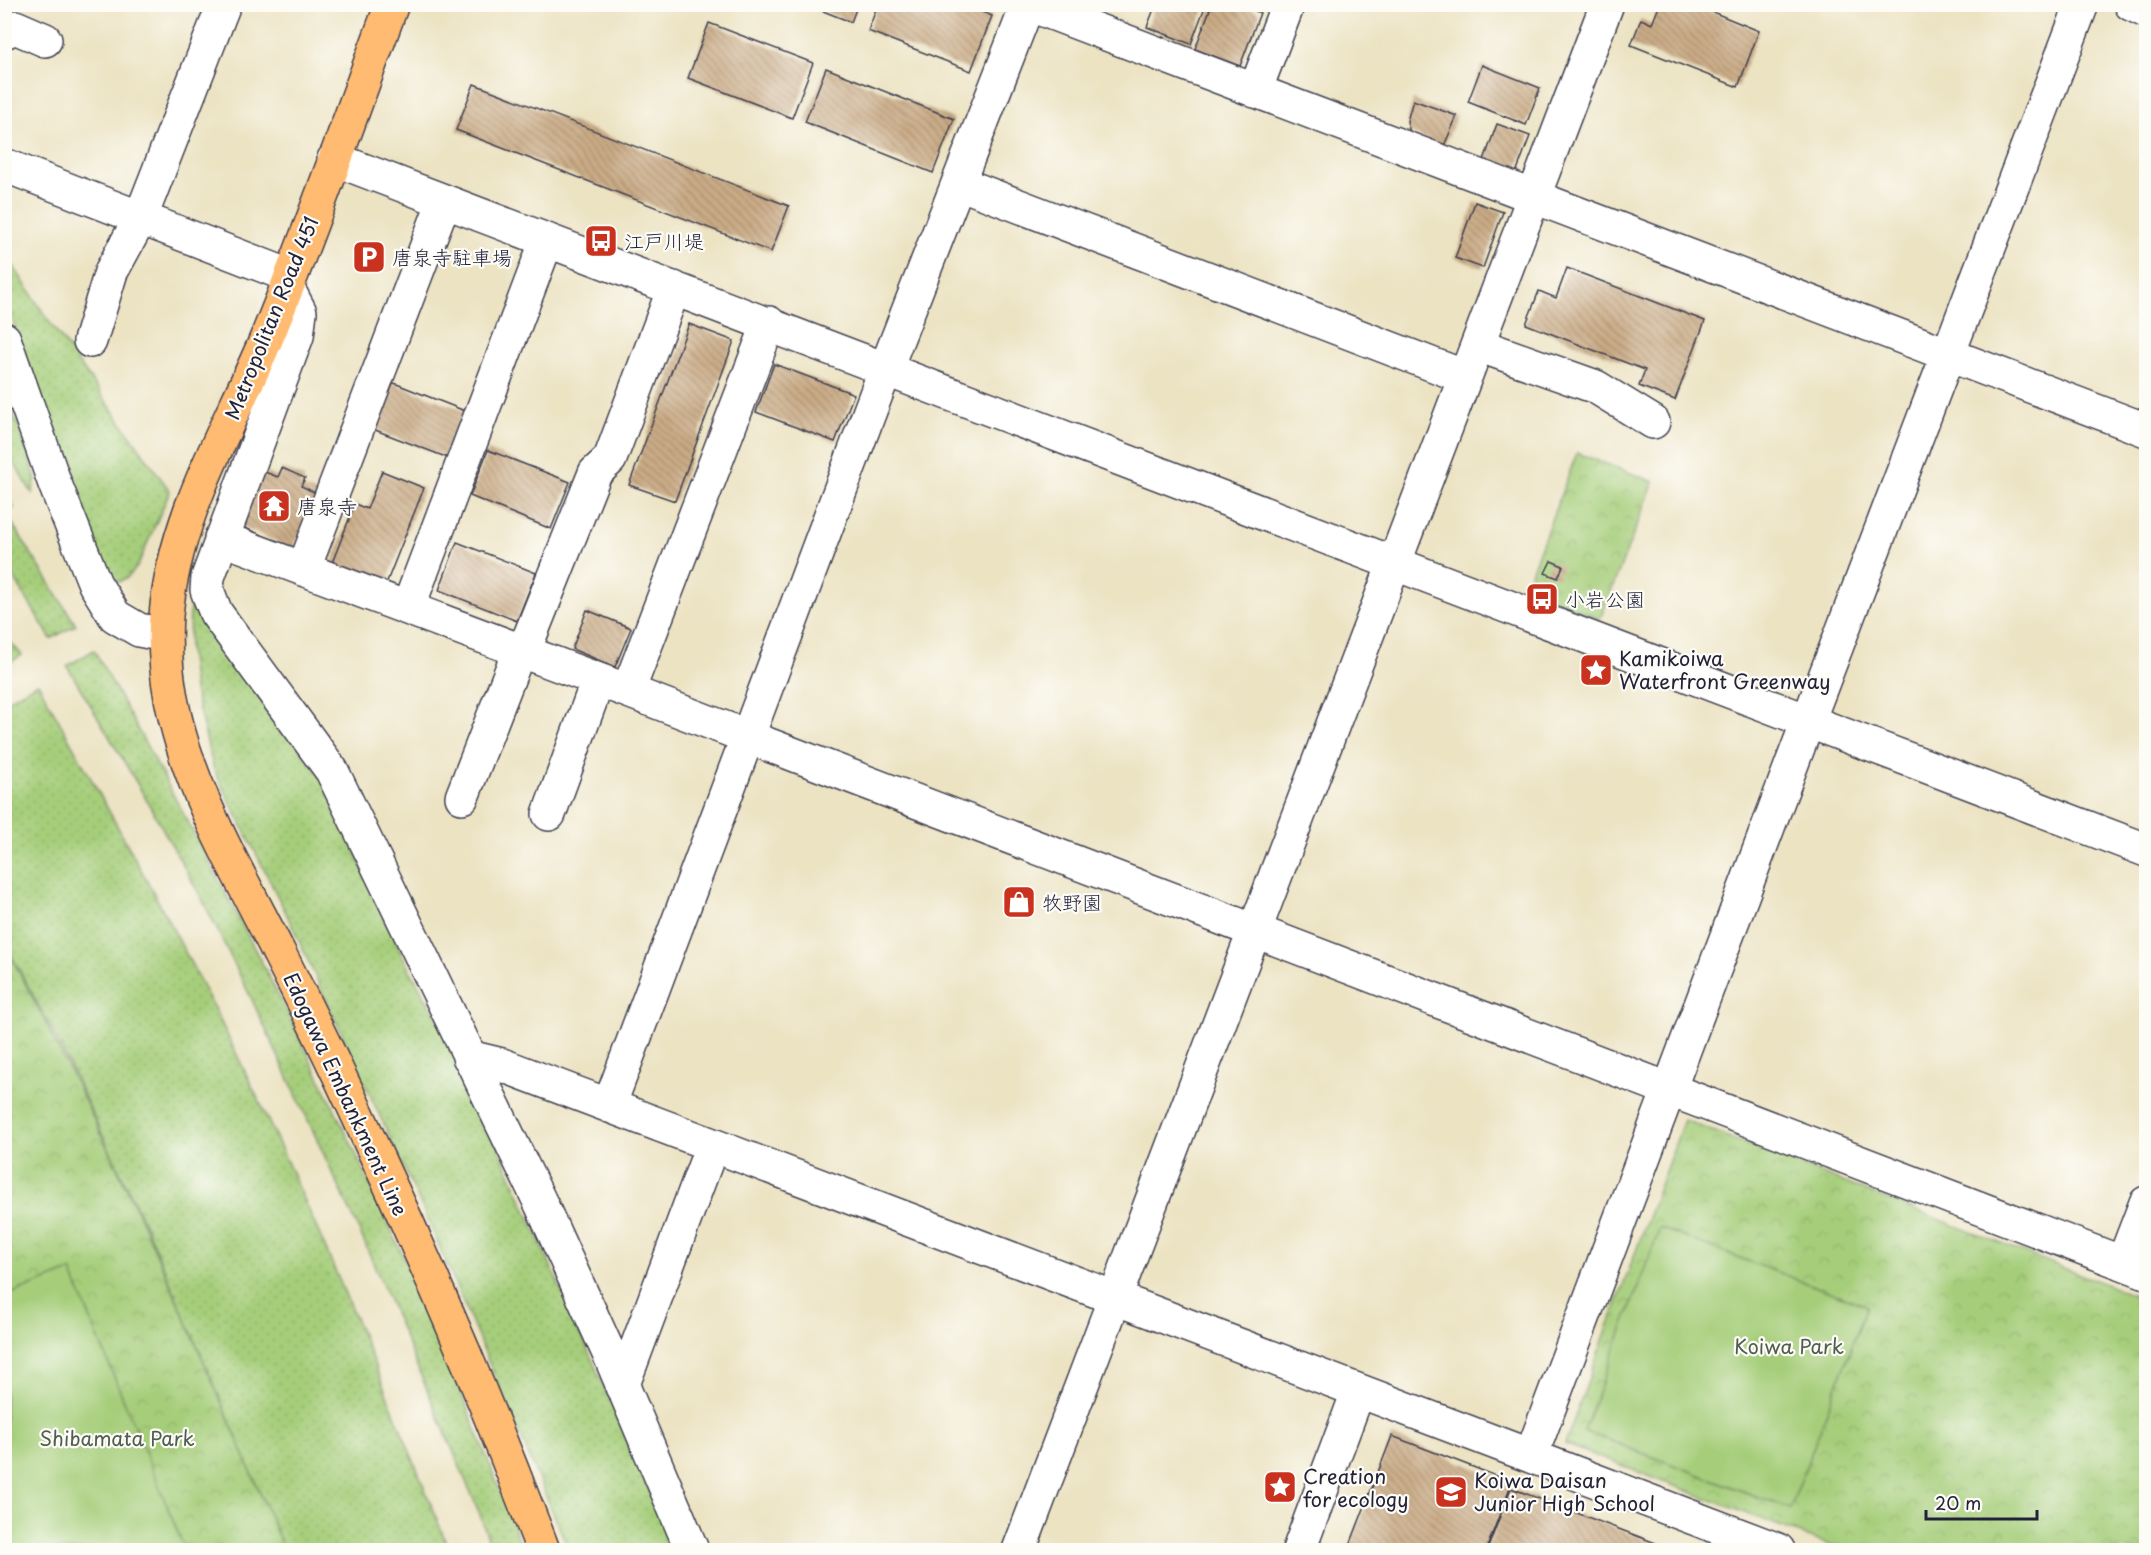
<svg xmlns="http://www.w3.org/2000/svg" width="2151" height="1555" font-family="'Playpen Sans','Klee One',sans-serif">
<style>
.grass{fill:url(#grass-dots);stroke:#64785a;stroke-width:1.5}
.park{fill:url(#park-crowns);stroke:#64785a;stroke-width:1.5}
.pitch{fill:#a6ce7a;stroke:#64785a;stroke-width:1.5}
.building{fill:url(#building-back-hatch)}
.lines{fill:none;stroke-linecap:round;stroke-linejoin:round}
.minor-casing{stroke:#403f4f;stroke-width:36}
.major-casing{stroke:#403f4f;stroke-width:36}
.minor{stroke:#fff;stroke-width:33}
.major{stroke:#febb71;stroke-width:33}
.labels{text-anchor:middle;dominant-baseline:central;stroke-width:4.5;stroke-linejoin:round;paint-order:stroke}
.poi-label{font-size:20px;fill:#22223b;stroke:#fdfcf7;text-anchor:start}
.street-label{font-size:20px;fill:#22223b;stroke:#fdfcf7}
.park-label{font-size:20px;fill:#505e51;stroke:#fdfcf7}
</style>
<defs>
<pattern id="grass-dots" width="8" height="8" patternUnits="userSpaceOnUse" patternTransform="scale(1.5)"><rect width="8" height="8" fill="#a6ce7a"/><path d="M2 2h.1M6 6h.1" fill="none" stroke="#8fb16a" stroke-width="1.8" stroke-linecap="round"/></pattern>
<pattern id="park-crowns" width="20" height="18" patternUnits="userSpaceOnUse" patternTransform="scale(1.5)"><rect width="20" height="18" fill="#a6ce7a"/><path d="M2 6a3 3 0 1 1 6 0M12 15a3 3 0 1 1 6 0" fill="none" stroke="#8fb16a"/></pattern>
<pattern id="building-back-hatch" width="6" height="6" patternUnits="userSpaceOnUse" patternTransform="scale(1.5)"><rect width="6" height="6" fill="#cbac86"/><path d="M-1 5l2 2M0 0l6 6M5-1l2 2" fill="none" stroke="#a48c6f"/></pattern>
</defs>
<rect width="100%" height="100%" fill="#fdfcf7"/>
<filter id="ink" filterUnits="userSpaceOnUse"><feTurbulence type="fractalNoise" baseFrequency=".0167" numOctaves="2"/><feDisplacementMap in="SourceGraphic" scale="12" xChannelSelector="R" yChannelSelector="G"/><feConvolveMatrix kernelMatrix="1 2 1 2 8 2 1 2 1" color-interpolation-filters="sRGB"/></filter>
<filter id="wash" filterUnits="userSpaceOnUse"><feTurbulence type="fractalNoise" baseFrequency=".008" numOctaves="4" result="noise"/><feDisplacementMap in="SourceGraphic" scale="24" xChannelSelector="R" yChannelSelector="G"/><feGaussianBlur stdDeviation="1.35" result="paint"/><feColorMatrix in="noise" values="0 0 0 0 0 0 0 0 0 0 0 0 0 0 0 0 0 1.4 0 .05"/><feComposite in="paint" operator="in"/></filter>
<g filter="url(#wash)">
<rect width="100%" height="100%" fill="#ece3c3"/>
<path class="grass" d="M5,253L44,314L170,491L137,567L128,577L119,582L109,576L93,545L5,299Z
M4,385L36,478L32,493L5,448Z
M5,490L14,508L5,512L76,625L51,639L5,563Z
M190,606L319,773L408,967L455,1049L676,1550H569L428,1220L287,915L214,770L194,690L189,649Z
M4,635L22,655L5,665H4Z
M94,650C214,866 330,1086 428,1313C462,1391 492,1471 523,1550H492L479,1512L360,1232L253,1002L202,899L138,785L67,666Z
M38,683C91,779 145,874 195,971C292,1159 372,1354 449,1550H284L147,1229L59,1043L5,944L4,702Z"/>
<path class="park" d="M1577,453L1654,482L1600,619L1525,588Z
M4,944C111,1140 198,1345 284,1550H5Z
M1684,1120L2146,1300V1550H1842L1565,1444Z"/>
<path class="pitch" d="M1660,1228L1867,1306L1790,1509L1584,1431Z
M71,1271L185,1550H5V1296Z"/>
<g id="blocks">
<path class="building" d="M805,4H858L851,22Z
M878,4H963L992,16L971,71L868,31Z
M1156,4H1206L1191,44L1147,27Z
M1212,4H1239L1260,13L1240,66L1195,49Z
M1660,4H1693L1759,31L1738,87L1631,45L1641,19L1652,24Z
M709,23L813,63L792,118L688,78Z
M1482,65L1540,88L1526,125L1468,102Z
M826,68L954,119L933,173L805,122Z
M474,84L789,206L771,252L456,130Z
M1413,100L1457,116L1444,146L1410,133L1407,121Z
M1497,124L1530,136L1516,173L1484,160Z
M1475,202L1503,212L1483,268L1455,258Z
M1567,268L1705,321L1675,400L1639,386L1645,370L1526,324L1539,291L1556,298Z
M689,324L734,341L675,501L629,485Z
M774,364L854,394L835,442L756,412Z
M389,381L470,413L451,459L370,428Z
M488,450L570,482L551,529L470,496Z
M282,468L305,478L301,486L318,494L293,549L238,525L262,471L278,477Z
M382,471L424,488L386,584L332,563L355,504L367,509Z
M457,542L536,573L517,621L439,590Z
M1551,561L1563,566L1558,578L1545,573Z
M587,610L631,628L615,667L572,649Z
M1392,1436L1512,1482L1486,1550H1348Z
M1511,1488L1674,1550H1487Z"/>
</g>
</g>
<g filter="url(#ink)">
<use href="#blocks" fill-opacity="0" stroke="#403f4f" stroke-width="1.5"/>
<g class="lines">
<defs>
<path id="minor" d="M1028,4L2146,430
M2131,4L2146,11
M4,32L15,27L45,40
M1255,91L1288,4
M334,159L2146,850
M4,165L290,276
M959,183L1465,377
M286,285L300,312L297,336L208,577L207,590L216,613L332,771L541,1204L611,1358L692,1550
M4,339L55,484L95,584L115,616L139,630L165,635
M90,341L111,272L140,219L224,4
M1478,345L1596,387L1653,422
M221,538L628,691L2146,1272
M304,568L444,201
M408,608L547,240
M628,691L769,323
M462,797L514,664L530,636L595,473L610,459L674,288
M549,814L598,680
M469,1057L502,1065L1778,1550
M609,1106L886,368L1028,4
M2123,1263L2146,1203
M622,1387L712,1146
M1531,1456L1808,721L2082,4
M1019,1550L1607,4
M1299,1550L1358,1392"/>
<path id="major" d="M392,4C350,117 311,231 265,342C227,431 174,517 166,616C157,740 226,847 279,953C313,1020 346,1088 377,1157C437,1285 493,1418 543,1550"/>
</defs>
<use href="#minor" class="minor-casing"/>
<use href="#major" class="major-casing"/>
<use href="#minor" class="minor"/>
<use href="#major" class="major"/>
</g>
</g>
<defs>
<symbol id="bus-square" viewBox="-11 -11 22 22"><rect x="-9" y="-9" width="18" height="18" rx="4" fill="#c8321e" stroke="#fdfcf7"/><path d="M-5-6H5V4H4V6H2V4H-2V6H-4V4H-5ZM-3.5-4V0h7V-4ZM-3.5 1.2v1.5H-2V1.2ZM2 1.2v1.5H3.5V1.2Z" fill="#fff"/></symbol>
<symbol id="parking-square" viewBox="-11 -11 22 22"><rect x="-9" y="-9" width="18" height="18" rx="4" fill="#c8321e" stroke="#fdfcf7"/><path d="M-3.5-5.5H1a3.5 3.5 0 0 1 0 7H-1V5.5H-3.5ZM-1-3.4V-.6H.8a1.4 1.4 0 0 0 0-2.8Z" fill="#fff"/></symbol>
<symbol id="temple-square" viewBox="-11 -11 22 22"><rect x="-9" y="-9" width="18" height="18" rx="4" fill="#c8321e" stroke="#fdfcf7"/><path d="M0-6L5-2H3V0L6.5 2.5H4V6H1.5V3h-3V6H-4V2.5H-6.5L-3 0V-2H-5Z" fill="#fff"/></symbol>
<symbol id="sight-square" viewBox="-11 -11 22 22"><rect x="-9" y="-9" width="18" height="18" rx="4" fill="#c8321e" stroke="#fdfcf7"/><path d="M0-6L1.8-2.2L6-1.7L2.9 1.2L3.7 5.4L0 3.3L-3.7 5.4L-2.9 1.2L-6-1.7L-1.8-2.2Z" fill="#fff"/></symbol>
<symbol id="shop-square" viewBox="-11 -11 22 22"><rect x="-9" y="-9" width="18" height="18" rx="4" fill="#c8321e" stroke="#fdfcf7"/><path d="M-5-2.5h2.3a2.7 3.5 0 0 1 5.4 0H5L5.5 6h-11ZM-1.5-2.5h3a1.5 2.3 0 0 0-3 0Z" fill="#fff"/></symbol>
<symbol id="school-square" viewBox="-11 -11 22 22"><rect x="-9" y="-9" width="18" height="18" rx="4" fill="#c8321e" stroke="#fdfcf7"/><path d="M0-5L7-2L0 1L-7-2ZM-4 1L0 2.5L4 1V4Q0 6-4 4Z" fill="#fff"/></symbol>
</defs>
<g fill-rule="evenodd">
<use href="#bus-square" x="582" y="222" width="38" height="38"/>
<use href="#parking-square" x="350" y="238" width="38" height="38"/>
<use href="#temple-square" x="255" y="487" width="38" height="38"/>
<use href="#bus-square" x="1523" y="580" width="38" height="38"/>
<use href="#sight-square" x="1577" y="651" width="38" height="38"/>
<use href="#shop-square" x="1000" y="883" width="38" height="38"/>
<use href="#sight-square" x="1261" y="1468" width="38" height="38"/>
<use href="#school-square" x="1432" y="1473" width="38" height="38"/>
</g>
<g class="labels">
<g class="poi-label">
<text x="624" y="241">江戸川堤</text>
<text x="392" y="257">唐泉寺駐車場</text>
<text x="297" y="506">唐泉寺</text>
<text x="1565" y="599">小岩公園</text>
<text x="1619" y="658">Kamikoiwa<tspan x="1619" dy="23">Waterfront Greenway</tspan></text>
<text x="1042" y="902">牧野園</text>
<text x="1303" y="1476">Creation<tspan x="1303" dy="23">for ecology</tspan></text>
<text x="1474" y="1480">Koiwa Daisan<tspan x="1474" dy="23">Junior High School</tspan></text>
</g>
<g class="street-label">
<text transform="translate(271 318) rotate(-68)">Metropolitan Road 451</text>
<text transform="translate(346 1094) rotate(65)">Edogawa Embankment Line</text>
</g>
<g class="park-label">
<text x="1789" y="1346">Koiwa Park</text>
<text x="117" y="1438">Shibamata Park</text>
</g>
</g>
<rect width="2151" height="1555" fill="none" stroke="#fdfcf7" stroke-width="24"/>
<path d="M1926 1510v9h111v-9" fill="none" stroke="#22223b" stroke-width="3"/>
<text x="1935" y="1510" font-size="18" fill="#22223b" stroke="#fdfcf7" stroke-width="4.5" paint-order="stroke">20 m</text>
</svg>
